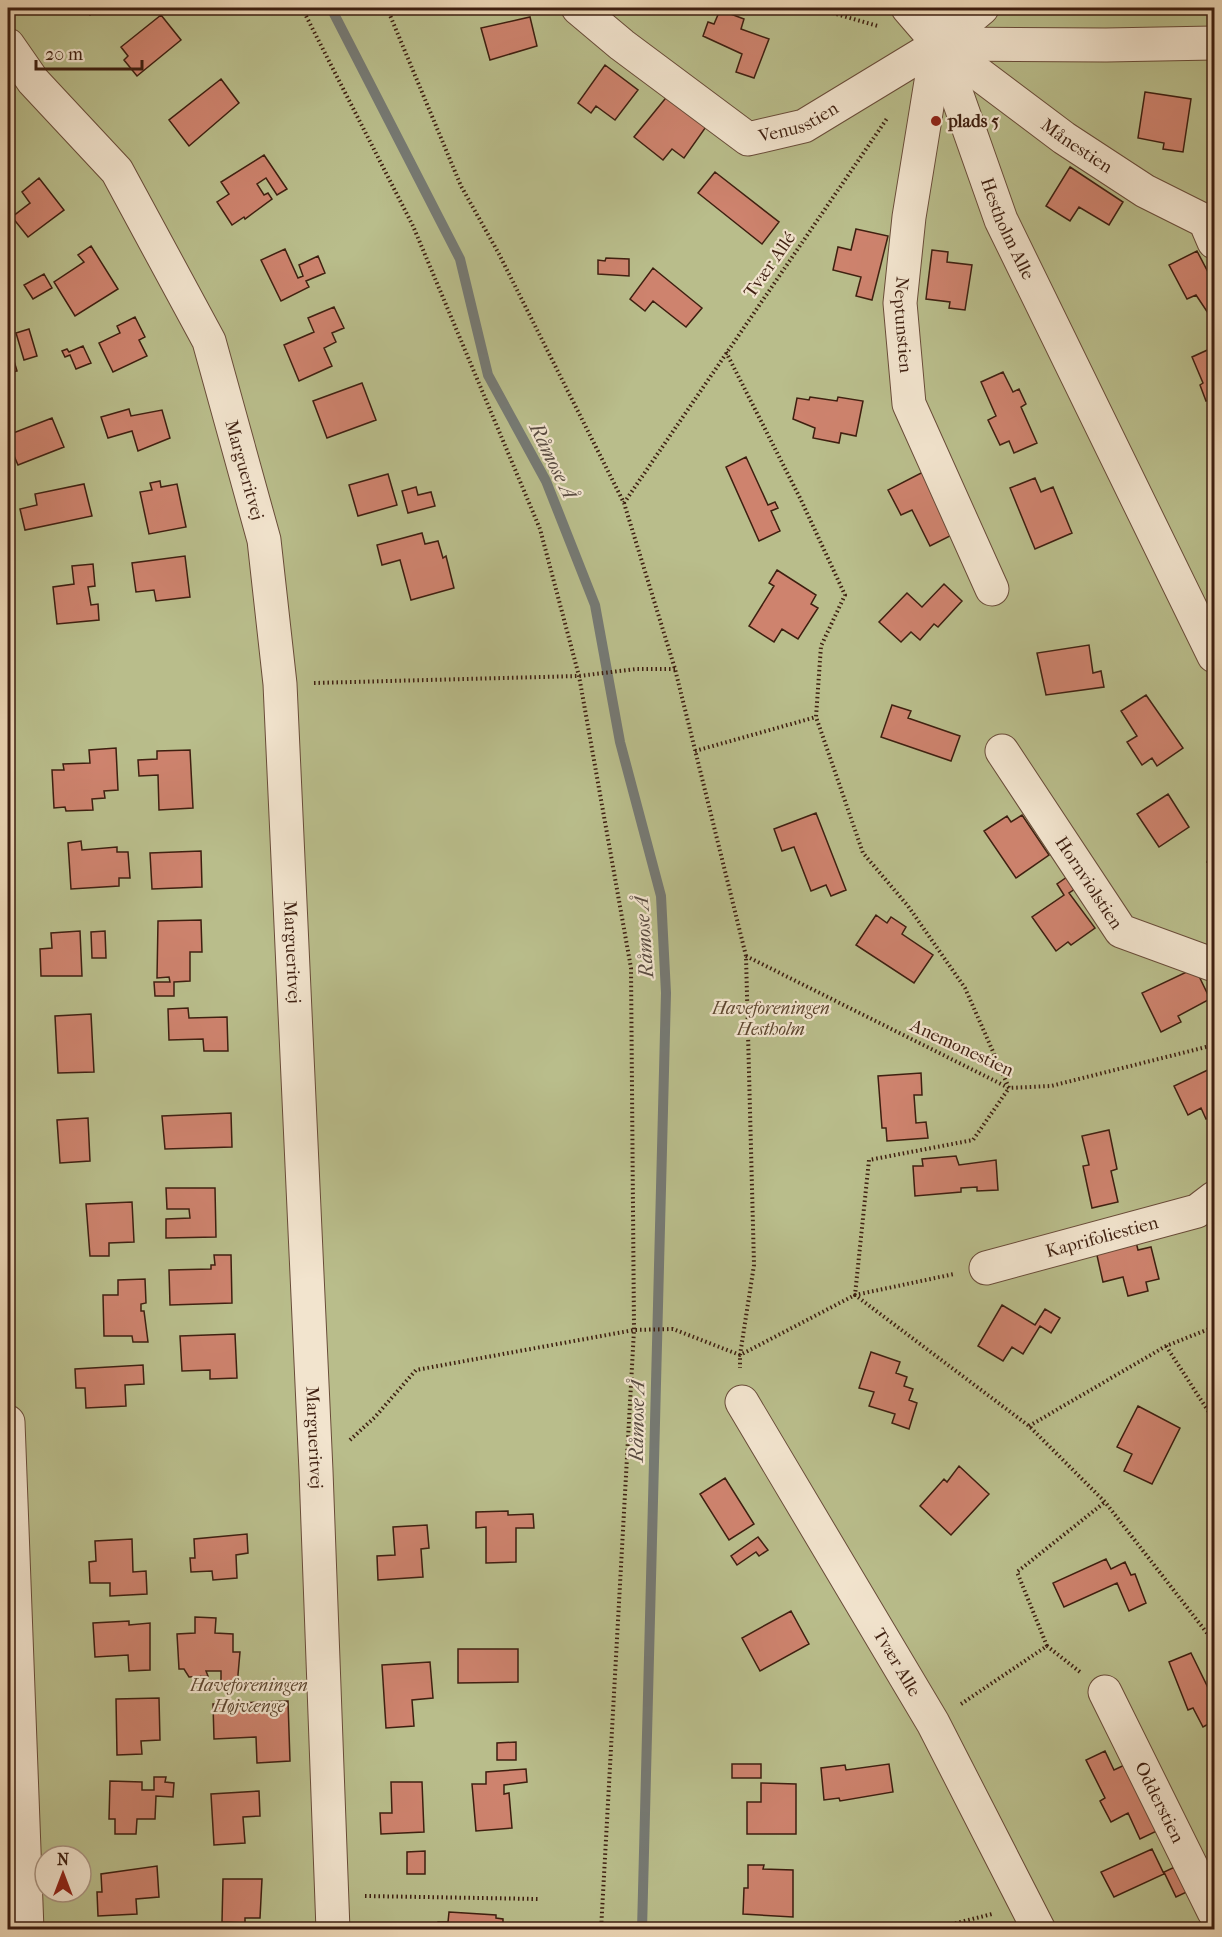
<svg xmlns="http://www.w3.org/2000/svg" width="1222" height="1937" font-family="'IM FELL French Canon',serif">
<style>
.green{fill:#b9bd8b;stroke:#7c6e4e;stroke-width:1.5;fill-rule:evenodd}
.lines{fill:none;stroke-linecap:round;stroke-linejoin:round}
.stream{stroke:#767a74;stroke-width:10}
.building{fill:#ce836e;stroke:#3e1f10;stroke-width:1.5}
.minor-casing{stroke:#694c39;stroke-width:35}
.path{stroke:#3e1f10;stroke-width:4;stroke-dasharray:1.5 3;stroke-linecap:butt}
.minor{stroke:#f2e4ce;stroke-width:33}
.poi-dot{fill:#8f2418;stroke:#f2e4ce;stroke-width:2}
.labels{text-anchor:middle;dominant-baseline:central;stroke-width:4.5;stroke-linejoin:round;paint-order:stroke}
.street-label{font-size:18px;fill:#3e1f10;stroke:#f2e4ce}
.poi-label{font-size:18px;font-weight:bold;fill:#3e1f10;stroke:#f2e4ce;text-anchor:start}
.park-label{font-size:18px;font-style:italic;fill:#5d462f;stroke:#f2e4ce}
.water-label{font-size:20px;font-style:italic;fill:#5a4c42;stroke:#f2e4ce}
</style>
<rect width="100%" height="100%" fill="#ebd5b4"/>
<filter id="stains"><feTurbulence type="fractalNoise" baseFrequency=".00333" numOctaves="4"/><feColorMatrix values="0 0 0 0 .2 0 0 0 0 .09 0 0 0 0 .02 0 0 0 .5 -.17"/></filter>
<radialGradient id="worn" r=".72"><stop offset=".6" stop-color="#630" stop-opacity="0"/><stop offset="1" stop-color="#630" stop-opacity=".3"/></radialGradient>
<path class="green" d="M8,8H1214V1929L8,1930ZM45,1856H81V1892H45Z"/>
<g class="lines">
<path class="stream" d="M331,8L460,259L488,375L546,481L595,605L620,742L661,896L666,993L642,1930"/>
</g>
<path class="building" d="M85,8H100L90,15Z
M720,10L744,19L741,29L769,39L754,78L736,72L742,54L703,36L708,22L714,24Z
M161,15L181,40L137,76L124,60L128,56L121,47Z
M530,17L537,46L490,60L481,28Z
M605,65L638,90L615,120L596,106L591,113L578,103Z
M221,79L239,103L189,146L169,120Z
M1145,92L1191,99L1183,152L1163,149L1164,143L1138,138Z
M669,94L708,124L684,158L672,149L663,160L634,137Z
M264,155L287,189L277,195L266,178L257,184L264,195L268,193L272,199L245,219L244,217L232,225L217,202L229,194L221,182Z
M1070,167L1123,202L1109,225L1079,207L1070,221L1046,206Z
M715,172L779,222L762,244L698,193Z
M39,178L64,210L28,237L12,217L30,203L22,192Z
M856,229L888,236L872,300L856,296L861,277L833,270L838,247L851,250Z
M91,246L118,289L75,316L54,282L84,262L78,255Z
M285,249L298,278L303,276L299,265L318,256L325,273L306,281L309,287L281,301L261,260Z
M932,250L948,252L947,262L972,265L965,310L949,308L950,302L926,299Z
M1197,251L1208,272L1213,270L1214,272V314L1210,316L1196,295L1187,299L1169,265Z
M606,258L629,259V276L598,274V260L605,261Z
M653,268L702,308L686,327L653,301L645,311L630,299Z
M44,274L52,288L33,299L24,285Z
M334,307L344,328L332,333L336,342L324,348L332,366L299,381L284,345L314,332L308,318Z
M135,317L145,337L139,340L147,356L113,372L99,343L120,333L117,326Z
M29,329L37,356L24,360L16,333Z
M1214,337V398L1206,401L1200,385L1203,383L1192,357L1214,347L1210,338Z
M83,346L91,363L76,369L70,355L65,357L62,351L67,349L69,352Z
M11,351L17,371L8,373V352Z
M1003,372L1013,392L1019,389L1026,404L1021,407L1037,443L1014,453L1009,441L1000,445L988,420L996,416L981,382Z
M362,383L376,420L327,438L313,401Z
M810,397L837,401L838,397L863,401L856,436L841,433L839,443L813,438L815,428L793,419L797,398L809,400Z
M129,409L131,416L162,410L170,438L138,451L132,431L108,438L101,417Z
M52,418L64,447L18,465L8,442V435Z
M746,457L768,505L775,502L778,508L771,511L780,531L759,541L726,467Z
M927,470L958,532L930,546L912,510L901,515L888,490Z
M388,474L397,505L358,516L349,485Z
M1035,478L1041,492L1053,487L1072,533L1035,549L1010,488Z
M160,481L161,487L177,484L186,527L149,534L140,492L152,490L150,483Z
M84,484L92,516L25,530L20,509L37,505L35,494Z
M416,487L418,495L431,492L435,506L408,513L402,491Z
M422,533L425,544L438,541L443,558L446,556L454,588L411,600L400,560L382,565L377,545Z
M185,556L190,597L156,601L154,590L136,592L132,563Z
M93,564L95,586L88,587L91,605L98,604L99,620L57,624L53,587L74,584L72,566Z
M777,570L816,595L811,604L818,608L798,639L782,629L774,642L749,626L774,586L769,583Z
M944,584L962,601L938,627L934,624L920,640L911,632L901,642L879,622L907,593L922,607Z
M1089,645L1093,673L1101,671L1104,687L1046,695L1037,653Z
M1146,695L1183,748L1157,766L1152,758L1142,765L1127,742L1137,736L1121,711Z
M892,705L911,711L908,718L960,736L951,761L881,737Z
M116,748L118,790L104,791L105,798L92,799L93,810L66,811L65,807L54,808L52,770H64L63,764L90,763L89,750Z
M190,750L193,808L159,810L158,775L139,776L138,760L157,759V751Z
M1168,794L1189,827L1159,847L1137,814Z
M816,813L846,890L831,896L826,885L811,891L794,847L782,851L774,829Z
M1022,815L1049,855L1016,878L984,831L1007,816L1011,822Z
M81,841L82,850L117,847V852H128L130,878H119V886L71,889L68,843Z
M1213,847H1214V871L1212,869L1214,865L1207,862Z
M201,851L202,887L152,889L150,853Z
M1067,877L1075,889L1069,893L1095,928L1071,945L1068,942L1056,951L1032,917L1064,895L1057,884Z
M876,915L887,923L891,917L906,927L902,934L933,955L914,983L856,945Z
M201,920L202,952H190V981L174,982V996H155L154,982H170L169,977L157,978L158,921Z
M80,931L82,976H41L40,949L52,948L51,933Z
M105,931L106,958H92L91,932Z
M1195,968L1210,999L1178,1016L1181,1022L1161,1032L1142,993Z
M188,1008L189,1018L227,1017L228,1051H204L203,1039L169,1040L168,1009Z
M91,1014L94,1072L58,1073L55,1016Z
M1214,1067V1115L1206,1119L1201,1108L1188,1115L1174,1086Z
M921,1073L922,1095H914L916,1123L926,1122L928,1138L887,1141L886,1128H882L878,1076Z
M231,1113L232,1147L165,1149L162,1116Z
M88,1118L90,1161L60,1163L57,1120Z
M1109,1130L1117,1169L1111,1171L1118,1202L1092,1208L1083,1166L1089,1165L1082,1136Z
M956,1156L959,1165L996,1160L998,1190L977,1191V1187L961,1188V1192L915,1196L913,1166H923L922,1159Z
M166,1188H215L216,1237L166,1238V1219L190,1218L189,1209H167Z
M132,1202L134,1242L109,1243V1256H90L86,1204Z
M1136,1242L1138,1250L1151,1247L1159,1279L1146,1282L1148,1291L1128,1296L1123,1277L1103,1282L1096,1251Z
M214,1255H231L232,1303L170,1305L169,1270L211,1269V1265H215Z
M145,1279L146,1303L141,1304V1311H144L148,1342H133L132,1336H104L103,1295H118V1280Z
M1002,1305L1035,1325L1045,1309L1060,1318L1051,1333L1040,1326L1023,1354L1012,1347L1003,1361L978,1346Z
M235,1334L237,1378L210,1379V1370L182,1371L180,1336Z
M871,1352L900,1362L896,1373L907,1377L904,1386L913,1389L909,1400L917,1403L909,1429L892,1423L895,1414L869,1406L874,1392L859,1388Z
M143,1365L144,1384L125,1385L126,1406L86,1408L85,1388H76L75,1369Z
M1138,1406L1180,1428L1152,1484L1124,1471L1132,1454L1117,1447Z
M959,1466L989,1494L951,1535L920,1506L944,1479L947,1482Z
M725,1478L754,1524L729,1540L700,1494Z
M508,1511V1515L533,1514L534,1528H516V1562L486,1563V1527L476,1528V1512Z
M427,1525L429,1548L421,1549L423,1577L378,1580L377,1556L395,1555L393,1527Z
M247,1534L248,1553L236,1555L237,1578L213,1580L212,1571L191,1572L190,1558H195L194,1539Z
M758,1537L768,1550L759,1556L756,1552L737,1565L731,1556Z
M132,1539L133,1572L146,1571L147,1594L110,1596V1583H90L89,1562L96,1561L95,1541Z
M1106,1559L1111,1569L1125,1562L1131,1575L1135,1574L1146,1603L1129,1611L1117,1583L1064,1607L1053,1583Z
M791,1611L809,1644L760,1671L742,1638Z
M195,1617L216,1618L215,1633L233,1634V1652H240L237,1686H221V1671H206L208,1676L189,1677L184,1669H179L177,1634L195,1633Z
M129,1621V1625L150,1623V1670L129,1671L128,1655L95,1657L93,1623Z
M458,1649H518V1682L458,1683Z
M1191,1653L1214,1700V1721L1203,1727L1193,1708L1188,1710L1169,1662Z
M430,1662L433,1698L412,1700L414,1726L386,1728L382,1665Z
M159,1698L160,1740L141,1741L142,1754L117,1755L116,1699Z
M288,1701L290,1761L257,1763L256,1737L214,1739L213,1704Z
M516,1742V1760H497V1743Z
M1105,1751L1114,1770L1131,1762L1161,1829L1140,1839L1128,1813L1111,1822L1100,1801L1105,1798L1086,1760Z
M732,1764H761V1778H732Z
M889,1764L893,1792L840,1801L839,1798L824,1800L821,1768L845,1765L846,1770Z
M526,1769L527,1782L504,1785V1794L509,1793L512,1828L476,1831L472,1784H486V1772Z
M154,1777H166L165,1782L174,1783L173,1797L156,1796L155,1819H137L136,1834H115V1819H109L110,1781L142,1782V1790H154Z
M391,1782H422L424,1832L381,1834L380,1813H392Z
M761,1783L796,1784V1834H747V1802H761Z
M259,1791L260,1816L243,1817L245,1843L214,1845L211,1794Z
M1152,1849L1164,1874L1114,1897L1101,1872Z
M425,1851V1874H407V1852Z
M748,1865H764L763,1869L793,1870V1917L743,1914L744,1888H748Z
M1179,1865L1191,1890L1176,1897L1164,1872Z
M157,1866L159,1897L136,1899L137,1914L98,1916L97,1892H102L101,1874Z
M223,1879H262L260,1918H245V1923L222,1922Z
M449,1912L496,1915V1918L503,1919V1930H437L438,1922H448Z"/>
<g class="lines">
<defs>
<g id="minor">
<path id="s1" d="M578,8L622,45L748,139L804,126L939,44L982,8"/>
<path id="s2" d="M908,8L939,44L1064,138L1145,191L1205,221L1214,242"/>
<path id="s3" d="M943,8L909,217L900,303L909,404L992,589"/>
<path id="s4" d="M1214,43L1106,45L939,44L1001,220L1214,656"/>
<path id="s5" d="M8,45L33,81L117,171L209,341L264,540L280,684L316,1471L333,1930"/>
<path id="s6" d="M1002,751L1121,931L1214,965"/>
<path id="s7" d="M986,1268L1197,1211L1214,1198"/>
<path id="s8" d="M742,1402L933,1723L1039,1930"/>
<path d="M8,1422L27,1930"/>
<path id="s9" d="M1105,1692L1214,1912"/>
</g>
</defs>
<use href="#minor" class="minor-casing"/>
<path class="path" d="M302,8L413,226L540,529L579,676L631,968L634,1330L601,1930
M387,8L461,186L499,254L624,503L675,669L746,956L754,1265L740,1355V1368
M815,8L878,26
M726,352L801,500L845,595L821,646L816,717L863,853L908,906L965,988L1009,1088L973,1140L869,1160L855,1295L954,1274
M624,503L888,117
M314,683L579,676L636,669H675
M695,751L816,717
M746,956L1009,1088L1051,1086L1214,1045
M1166,1346L1214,1420
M1029,1426L1166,1346L1214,1327
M350,1440L375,1417L416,1370L634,1330L673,1329L740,1355L855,1295L1029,1426L1105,1502L1214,1642
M1047,1646L1017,1572L1105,1502
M961,1704L1047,1646L1080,1672
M365,1896L538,1899
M929,1930L992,1914"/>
<use href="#minor" class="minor"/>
</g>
<circle class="poi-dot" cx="936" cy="121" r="6"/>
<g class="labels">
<g class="street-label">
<text stroke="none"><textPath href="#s1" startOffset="268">Venusstien</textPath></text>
<text stroke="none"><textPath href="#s2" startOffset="219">Månestien</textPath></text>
<text stroke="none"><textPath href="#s4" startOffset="472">Hestholm Alle</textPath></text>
<text transform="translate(770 265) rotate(-55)">Tvær Allé</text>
<text stroke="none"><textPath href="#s3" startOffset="320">Neptunstien</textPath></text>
<text stroke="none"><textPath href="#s5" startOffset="494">Margueritvej</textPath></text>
<text stroke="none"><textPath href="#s6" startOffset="158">Hornviolstien</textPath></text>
<text stroke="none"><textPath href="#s5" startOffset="980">Margueritvej</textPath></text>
<text transform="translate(962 1048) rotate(25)">Anemonestien</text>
<text stroke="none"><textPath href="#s7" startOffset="120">Kaprifoliestien</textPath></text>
<text stroke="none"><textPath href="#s5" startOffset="1466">Margueritvej</textPath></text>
<text stroke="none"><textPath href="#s8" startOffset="303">Tvær Alle</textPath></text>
<text stroke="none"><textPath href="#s9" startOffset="123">Odderstien</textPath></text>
</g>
<g class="poi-label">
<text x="948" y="121">plads 5</text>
</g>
<g class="park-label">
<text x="771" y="1008">Haveforeningen<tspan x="771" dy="21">Hestholm</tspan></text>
<text x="249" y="1685">Haveforeningen<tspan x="249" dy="21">Højvænge</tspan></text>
</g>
<g class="water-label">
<text transform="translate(553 461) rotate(64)">Råmose Å</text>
<text transform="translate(644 937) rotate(-94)">Råmose Å</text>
<text transform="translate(637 1421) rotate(-89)">Råmose Å</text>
</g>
</g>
<rect width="1222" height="1937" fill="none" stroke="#ebd5b4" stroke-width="30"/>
<rect x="9" y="9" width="1204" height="1919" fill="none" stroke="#3e1f10" stroke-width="3"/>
<rect x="15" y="15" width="1192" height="1907" fill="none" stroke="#3e1f10" stroke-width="1.5"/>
<g transform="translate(63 1874)"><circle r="28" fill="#f2e4ce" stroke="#aa9582" stroke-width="1.5"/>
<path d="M0-4.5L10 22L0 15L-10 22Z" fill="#8f2418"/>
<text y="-9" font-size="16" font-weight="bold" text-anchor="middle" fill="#3e1f10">N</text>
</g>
<path d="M36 60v9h106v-9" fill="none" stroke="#3e1f10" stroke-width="3"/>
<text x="45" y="60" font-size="18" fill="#3e1f10" stroke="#f2e4ce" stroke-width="4.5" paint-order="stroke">20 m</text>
<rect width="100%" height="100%" filter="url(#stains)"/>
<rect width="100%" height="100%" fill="url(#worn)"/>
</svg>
